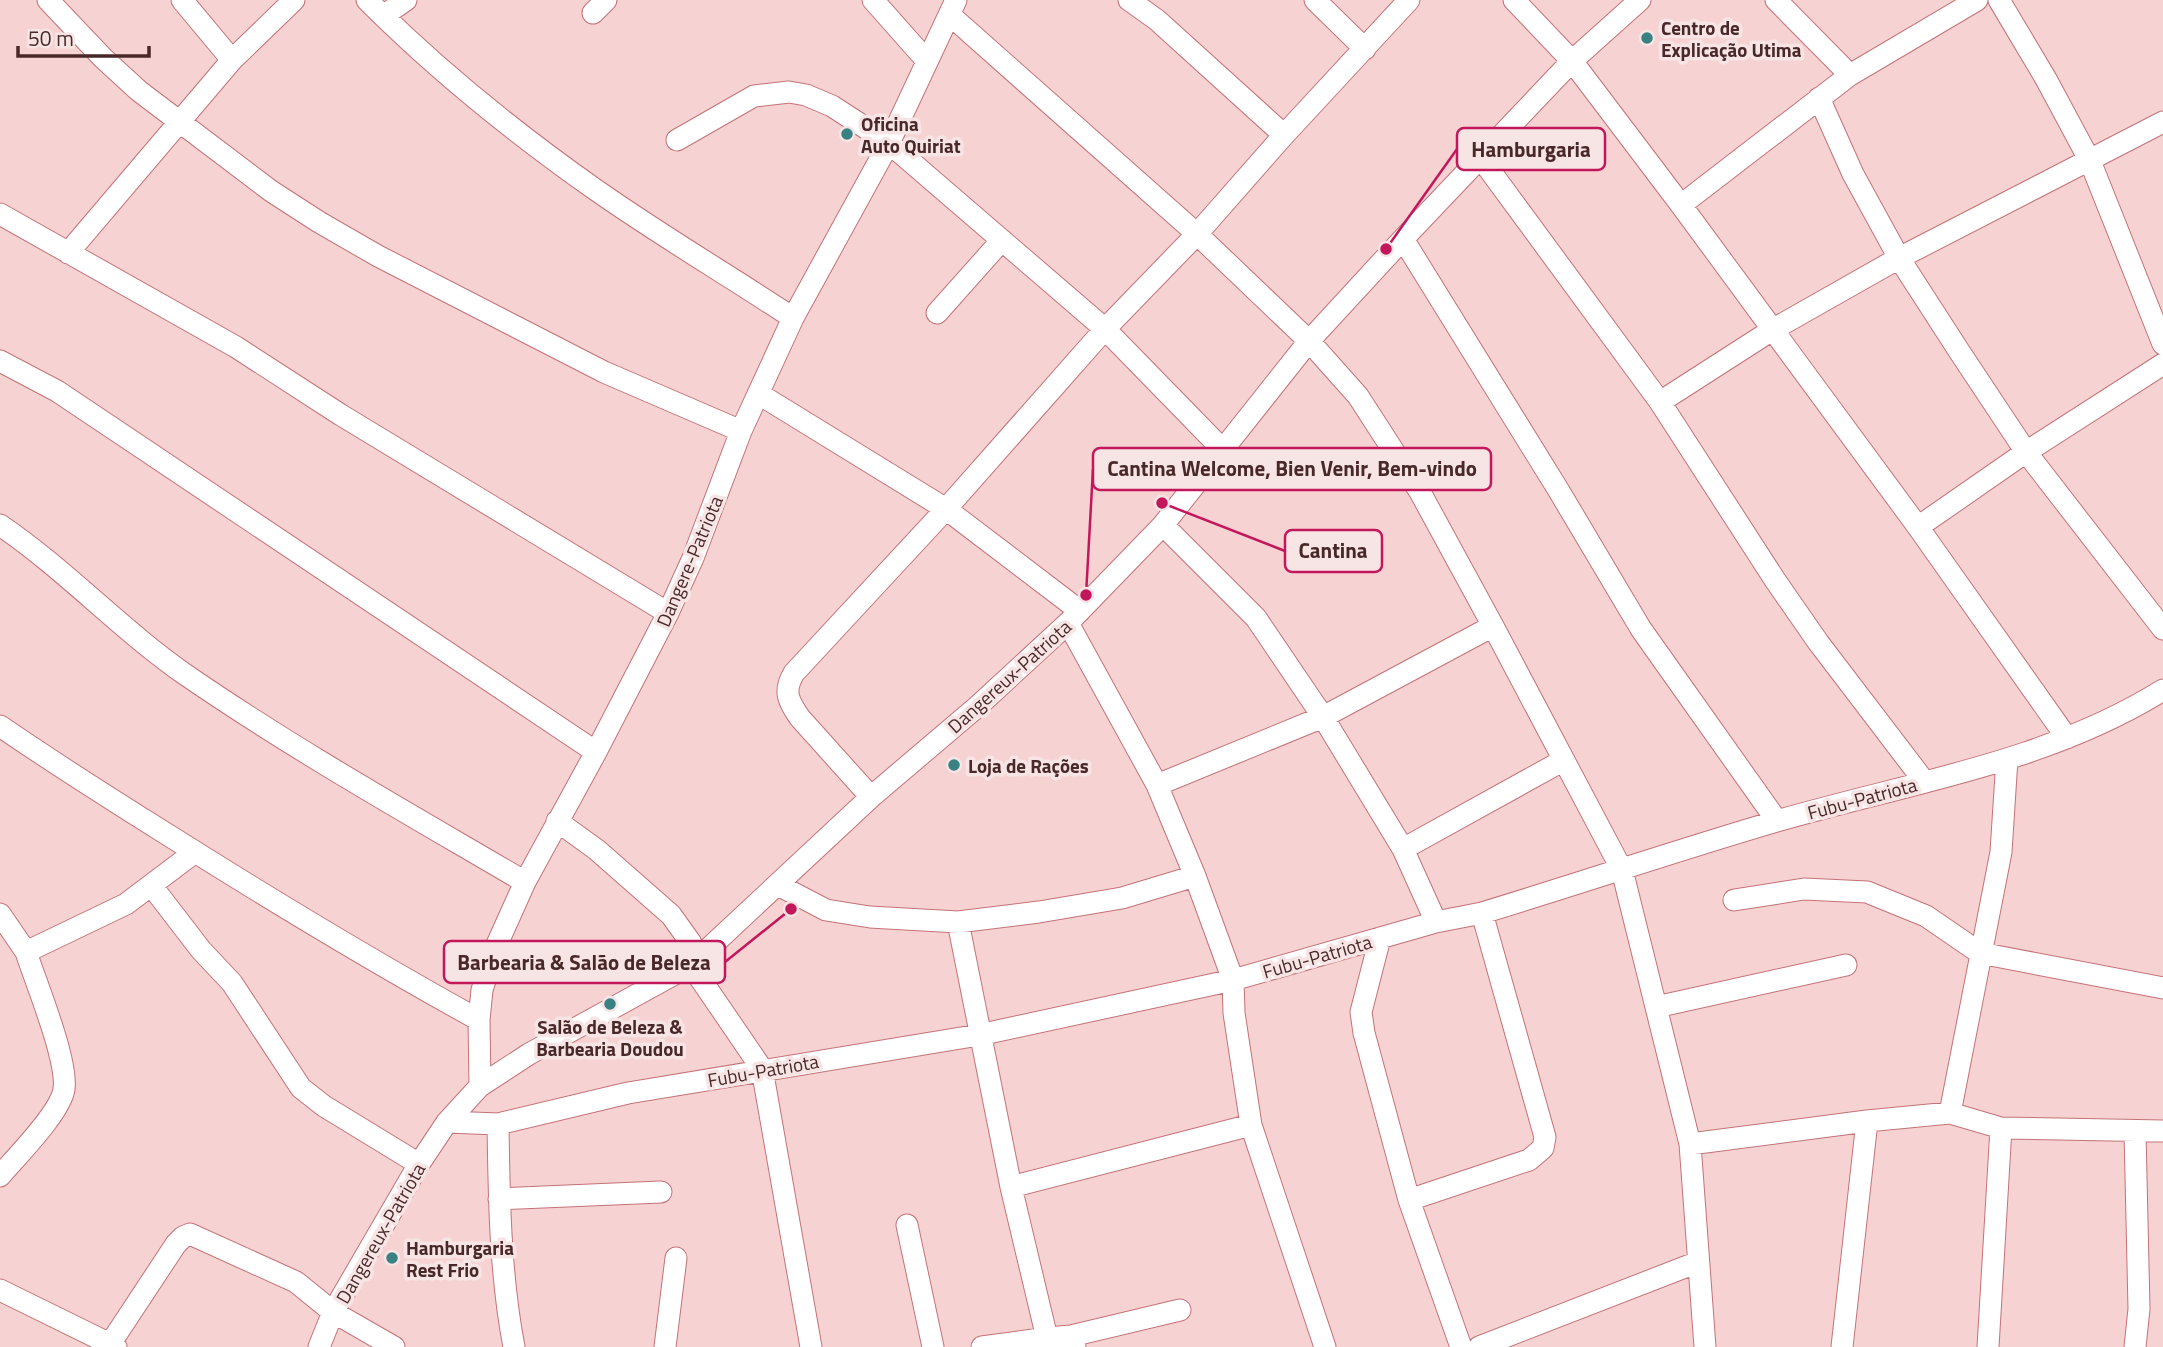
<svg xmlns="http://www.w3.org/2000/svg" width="2163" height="1347" font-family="'Titillium Web',sans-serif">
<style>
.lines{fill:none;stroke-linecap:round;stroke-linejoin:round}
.minor-casing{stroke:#c37377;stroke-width:23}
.minor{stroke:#fff;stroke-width:21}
.poi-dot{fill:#398183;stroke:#f7e5e5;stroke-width:2.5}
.labels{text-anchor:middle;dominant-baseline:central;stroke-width:7;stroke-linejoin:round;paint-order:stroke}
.poi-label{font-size:19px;font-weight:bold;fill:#492829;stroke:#f7e5e5;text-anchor:start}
.street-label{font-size:19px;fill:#492829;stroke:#f7e5e5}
.leader{fill:none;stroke:#c2185b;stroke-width:2.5}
.callout-dot{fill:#c2185b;stroke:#f7e5e5;stroke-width:2.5}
.callout{fill:#f7e5e5;stroke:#c2185b;stroke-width:2.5}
.callout-label{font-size:21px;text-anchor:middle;font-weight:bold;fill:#492829}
</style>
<rect width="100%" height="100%" fill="#f6d2d3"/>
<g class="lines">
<defs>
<path id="minor" d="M48,0L103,58L139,91L271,191L319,222L378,256L604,372L741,431
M182,0L232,60
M367,0C437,70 515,133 596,190C660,235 728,275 793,318
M873,0L927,61
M1129,0L1157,20L1284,135
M1315,0L1365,49
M1514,0L1572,61L1681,205L1918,527L2067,738
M1776,0L1850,75
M1999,0L2046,79L2090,161L2163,344
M593,13L606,0
M950,15L1197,234L1309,341L1358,396L1420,492L1493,626L1622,870L1690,1144L1705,1347
M383,16L406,0
M1819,98L1853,174L1899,258L1959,351L2026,452L2163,629
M677,140L754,96L789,92L806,95L832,106L889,143L1105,329L1224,451
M1480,157L1660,402L1775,580L1818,642L1924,781
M1681,205L1850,75L1977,0
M0,214L236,347L341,415L668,613
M1403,239L1559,491L1641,629L1777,821
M68,253L232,60L294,0
M937,313L1002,240
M0,361L57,391L596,752
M759,394L946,509L1080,611
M1660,402L1772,330L1899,258L2163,122
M0,525C66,570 120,629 186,675C295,750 411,815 525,882
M1163,525L1256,618L1323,717L1403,849L1436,922
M1918,527L2026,452L2163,364
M1068,623L1157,785L1195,876L1233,980L1234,1013L1251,1125L1325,1347
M0,726C54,763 109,798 165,833C268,898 372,961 479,1020
M1157,785L1323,717L1493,626
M871,797L800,718C788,701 783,691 794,673L946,509L1105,329L1197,234L1284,135L1409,0
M557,821L597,850L671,915L691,943V965L762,1069L811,1347
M1403,849L1564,760
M151,885L201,950L232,983L301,1088L324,1106L419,1164
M778,885L826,910L870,917L958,922L1039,912L1122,898L1195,876
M1734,900L1804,889L1867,892L1926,916L1980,953L2163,988
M0,914L26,952L126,904L195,852
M958,922L1011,1187L1047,1338L1071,1336L1075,1347
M1380,938L1361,1012L1364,1033L1409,1200L1461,1347
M1656,1007L1846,965
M480,1086L479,1020L482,990L494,951L525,882L596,752L668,613L693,558L741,431L793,318L889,143L956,0
M1950,1113L2001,852L2007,759
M447,1122L498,1124L628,1093L979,1035L1233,980L1436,922L1482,913C1581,883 1678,850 1777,821C1907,783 2046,763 2163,690
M498,1124C499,1198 500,1274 514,1347
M1690,1144L1867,1121L1950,1113L2001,1128L2163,1131
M0,1176C16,1157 61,1112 64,1089C68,1060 36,983 26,952
M1011,1187L1251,1125
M499,1199L661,1192
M1409,1200L1529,1160L1543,1148L1545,1137L1482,913
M907,1225L933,1347
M0,1290L116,1347
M1071,1336L1180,1310
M110,1344L176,1244L183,1237L190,1234L296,1282L333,1312L394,1347
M319,1347L333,1312L419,1164L447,1122L480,1086L529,1054L691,965L871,797L978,706L1068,623L1163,525L1309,341L1403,239L1572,61L1640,0
M665,1347L676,1258
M982,1347L1047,1338
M1479,1347L1698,1262
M1842,1347L1867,1121
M1988,1347L2001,1128
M2135,1347L2139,1309L2135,1132"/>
</defs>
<use href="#minor" class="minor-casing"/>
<use href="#minor" class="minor"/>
</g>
<g class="poi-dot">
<circle cx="1647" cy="38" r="7"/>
<circle cx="847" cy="134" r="7"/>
<circle cx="954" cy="765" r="7"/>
<circle cx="610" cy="1004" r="7"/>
<circle cx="392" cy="1258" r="7"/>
</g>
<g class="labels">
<g class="poi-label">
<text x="1661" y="27">Centro de<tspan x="1661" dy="22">Explicação Utima</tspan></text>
<text x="861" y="123">Oficina<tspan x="861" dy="22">Auto Quiriat</tspan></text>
<text x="968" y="765">Loja de Rações</text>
<text x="610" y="1026" text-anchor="middle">Salão de Beleza &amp;<tspan x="610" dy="22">Barbearia Doudou</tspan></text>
<text x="406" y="1247">Hamburgaria<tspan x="406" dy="22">Rest Frio</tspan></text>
</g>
<g class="street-label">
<text transform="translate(689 561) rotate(-67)">Dangere-Patriota</text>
<text transform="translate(1009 676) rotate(-42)">Dangereux-Patriota</text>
<text transform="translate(1862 798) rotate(-15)">Fubu-Patriota</text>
<text transform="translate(1317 956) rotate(-16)">Fubu-Patriota</text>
<text transform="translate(763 1070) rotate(-10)">Fubu-Patriota</text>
<text transform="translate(380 1233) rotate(-60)">Dangereux-Patriota</text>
</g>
</g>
<path class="leader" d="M1386 249L1457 149M1086 595L1093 469M1162 503L1285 551M791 909L725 962"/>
<g class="callout-dot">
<circle cx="1386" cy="249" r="7"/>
<circle cx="1086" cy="595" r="7"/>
<circle cx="1162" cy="503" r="7"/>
<circle cx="791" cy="909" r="7"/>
</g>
<g class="callout">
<rect x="1457" y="128" width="148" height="42" rx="7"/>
<rect x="1093" y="448" width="398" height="42" rx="7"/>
<rect x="1285" y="530" width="97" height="42" rx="7"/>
<rect x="444" y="941" width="281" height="42" rx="7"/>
</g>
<g class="callout-label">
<text x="1531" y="157">Hamburgaria</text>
<text x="1292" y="476">Cantina Welcome, Bien Venir, Bem-vindo</text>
<text x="1333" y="558">Cantina</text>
<text x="584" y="970">Barbearia &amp; Salão de Beleza</text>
</g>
<path d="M18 46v10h131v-10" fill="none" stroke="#492829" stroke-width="3.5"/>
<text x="28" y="46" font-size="21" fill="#492829" stroke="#f7e5e5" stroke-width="5" paint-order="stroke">50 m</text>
</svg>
